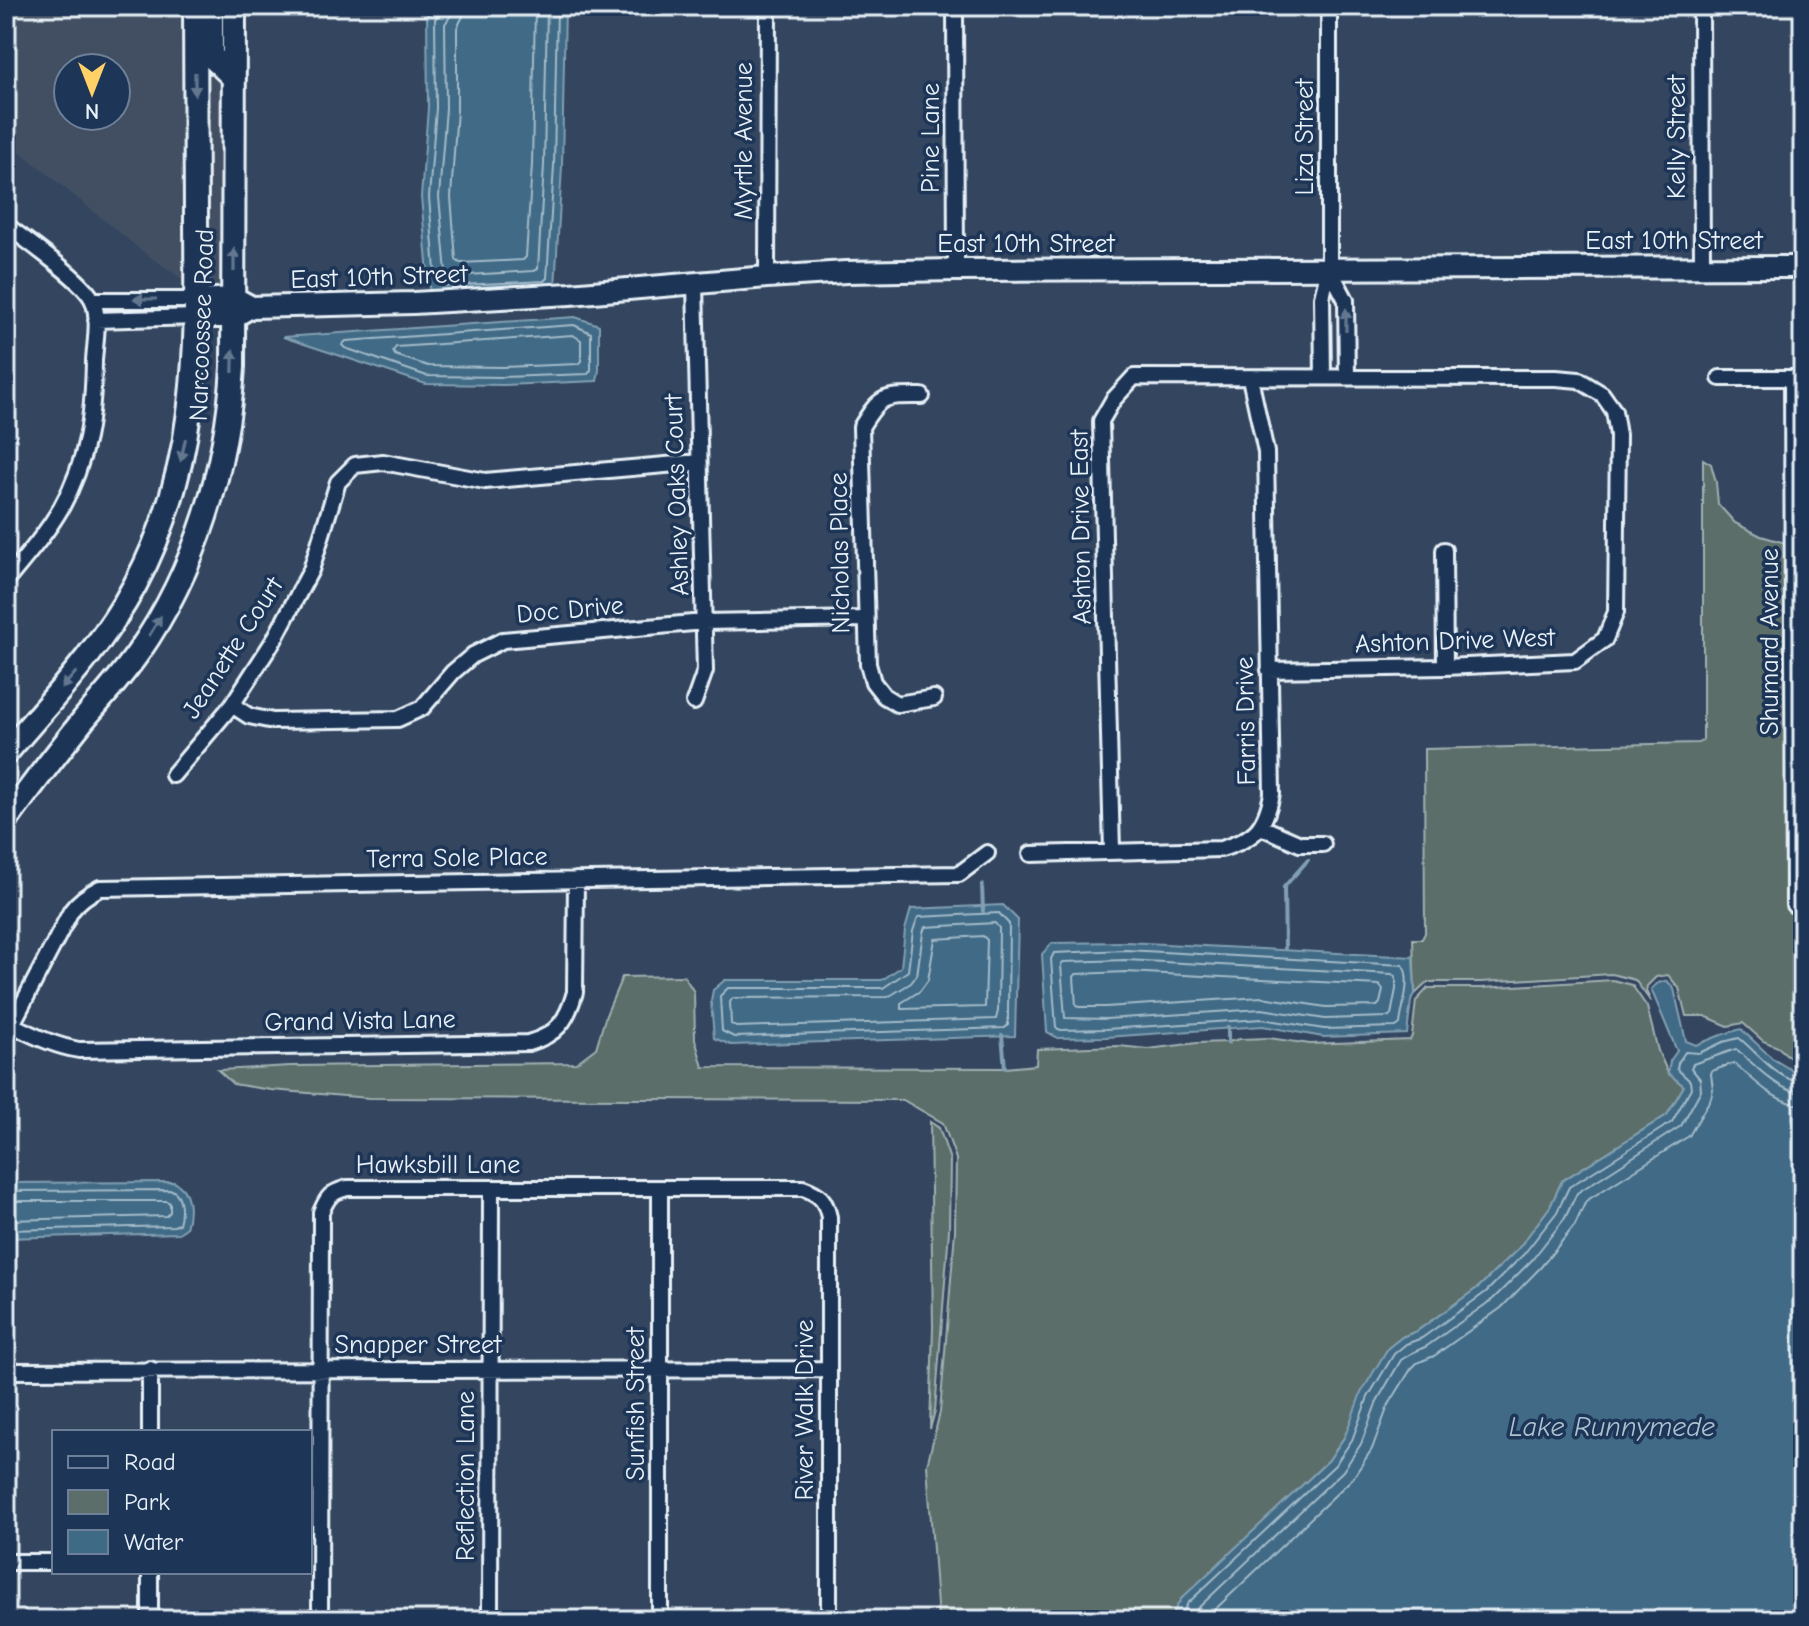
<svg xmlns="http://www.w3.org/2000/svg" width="1809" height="1626" font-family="'Comic Neue',sans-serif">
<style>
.built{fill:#425064;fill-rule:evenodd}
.green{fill:#5b6e6a;stroke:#a2b0b1;stroke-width:2}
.water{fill:#3f6a85;stroke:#83a0b3;stroke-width:2}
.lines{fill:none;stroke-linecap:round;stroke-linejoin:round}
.shore{stroke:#a4bbca;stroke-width:2}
.stream{stroke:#83a0b3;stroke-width:4}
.street-casing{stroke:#e8f1f8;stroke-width:20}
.secondary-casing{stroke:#e8f1f8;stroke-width:26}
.primary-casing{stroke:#e8f1f8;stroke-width:28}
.street{stroke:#1d3557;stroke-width:14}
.secondary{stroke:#1d3557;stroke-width:20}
.primary{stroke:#1d3557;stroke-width:22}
.oneway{fill:#64778f}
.labels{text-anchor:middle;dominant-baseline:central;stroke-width:7;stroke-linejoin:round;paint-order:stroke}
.street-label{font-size:26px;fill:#e8f1f8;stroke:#1d3557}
.water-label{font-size:28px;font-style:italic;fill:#adc2d0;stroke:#1d3557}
</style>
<rect width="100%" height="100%" fill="#33455f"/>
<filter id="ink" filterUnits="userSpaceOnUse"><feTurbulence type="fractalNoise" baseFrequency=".0125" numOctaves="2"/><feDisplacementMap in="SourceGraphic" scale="16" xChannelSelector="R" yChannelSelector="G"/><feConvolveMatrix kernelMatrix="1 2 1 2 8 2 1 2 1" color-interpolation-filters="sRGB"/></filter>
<g filter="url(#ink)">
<path class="built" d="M6,6H188L190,285L142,251L6,140ZM68,68H116V116H68Z
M218,6L224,78L228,291L203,292L201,76Z"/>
<path class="green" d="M1703,459L1711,464L1716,482L1718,504L1735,523L1761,536L1803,548V1069L1778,1047L1763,1041L1743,1023L1728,1026L1705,1016H1686L1679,988L1668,975L1656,977L1647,986L1646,991L1651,1002L1635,980L1612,974L1481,982H1428L1415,994L1413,939H1422L1425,933L1424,749L1698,743L1703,740Z
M684,976L694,992L695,1039L703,1067L1005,1068L1036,1065L1037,1049L1119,1046L1148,1049L1197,1043L1228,1042L1240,1039L1269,1038L1310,1044L1410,1040L1412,1036L1416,1001L1428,988H1481L1613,980L1632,985L1647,1007L1658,1051L1668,1073L1684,1086L1667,1115L1562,1181L1550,1207L1518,1249L1480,1286L1417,1331L1402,1337L1354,1414L1345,1436L1329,1460L1182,1599L1169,1620H938L927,1465L940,1412L955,1231L956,1159L943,1123L903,1100L369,1098L271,1090L233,1084L218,1070L290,1066L576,1063L596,1048L606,1015L622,977Z
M930,1122L939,1128L950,1160L949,1230L935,1411L930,1429L933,1327Z"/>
<path class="water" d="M458,6H565L562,166L555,288L430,295L421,197L428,108L427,15C436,6 447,7 458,6Z
M575,317L599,325V370L597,381L504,385L426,384L283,337Z
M1003,905L1018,920L1015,1036L731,1045L714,1038L711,1001L713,990L725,980H882L901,967L905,930L911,909Z
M1126,942L1413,957L1415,994L1411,1001L1407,1034L1323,1037L1263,1026L1106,1037L1058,1038L1047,1032L1042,954L1052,943Z
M1667,981L1674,989L1686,1041L1696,1045L1721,1035L1741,1029L1773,1059L1803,1077V1620H1169L1181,1599L1329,1460L1345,1436L1361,1393L1388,1348L1402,1337L1417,1331L1480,1286L1518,1249L1550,1207L1562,1181L1667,1115L1684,1086L1668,1073L1670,1061L1677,1051L1651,989L1658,983Z
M174,1182C191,1190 191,1211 186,1228L179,1233L6,1238V1183Z"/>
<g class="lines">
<path class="shore" d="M442,6L441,12L435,19L436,108L429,197L436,283L440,286L544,281L547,278L554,166L557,6
M452,6L451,15L445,24L446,108L439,197L446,272L449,276L534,271L538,269L544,165L547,6
M464,6L463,16L457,28V109L451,197L456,260L460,263L523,260L526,257L532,165L535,6
M574,325L591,333V370L588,374L503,377L427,376L345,348L342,345L346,341Z
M573,335L581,340V361L578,364L503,367L428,366L395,355L393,351L396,347Z
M999,913L1009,924L1008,1012V1025L1005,1028L734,1037L722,1031L720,996L728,988H883L908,971L913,931L918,917Z
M995,923L999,928L998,1011L996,1019L736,1027L731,1024L730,1002L733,998L888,997L911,983L917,975L923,933L925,927Z
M983,936L987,940L985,1007L901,1009V1003L920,991L928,980L935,939Z
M1126,950L1403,965C1412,981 1402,1005 1400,1024L1396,1027L1324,1029L1262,1019L1106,1029L1061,1030L1056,1028L1051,959L1054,953Z
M1126,960L1392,974L1396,977V989L1391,1015L1387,1017L1325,1019L1262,1009L1106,1019L1065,1018L1061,965L1063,962Z
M1126,972L1379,985L1383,990L1380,1003L1377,1006L1326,1007L1262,997L1105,1007H1079L1076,1006L1074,977L1076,974Z
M6,1191L172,1190C183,1195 182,1213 179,1224L174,1226L6,1230
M6,1201H166L170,1203V1212L166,1216L6,1220
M1178,1620L1188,1603L1335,1465L1352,1440L1368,1397L1394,1354L1406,1344L1422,1338L1486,1292L1524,1254L1557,1212L1569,1187L1672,1122L1691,1088L1690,1081L1677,1069L1678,1063L1685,1052L1699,1053L1723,1042L1739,1038C1758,1053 1777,1080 1803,1083
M1190,1620L1196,1610L1343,1471L1361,1444L1377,1401L1401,1360L1412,1353L1427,1346L1493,1299L1532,1260L1565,1218L1577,1193L1681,1126L1701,1090L1700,1079L1691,1068L1693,1064L1736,1049C1756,1065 1776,1091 1803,1093
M1204,1620L1353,1478L1372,1449L1388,1406L1411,1369L1417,1363L1434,1356L1501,1308L1541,1267L1575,1225L1586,1201L1689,1136L1711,1098L1713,1089L1711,1074L1712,1071L1734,1063C1753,1079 1775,1104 1803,1105"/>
<path class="stream" d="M982,885L983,911
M1285,948L1284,887L1308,860
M1002,1035L1005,1068
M1228,1043V1027"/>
<defs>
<path id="street" d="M955,6L956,270
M1701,6L1702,267
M6,225C25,240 85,281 93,301C100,319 95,343 94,361C93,415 88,460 61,508C46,534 25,558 6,581
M1329,268L1346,300L1347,377
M767,277L768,6
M93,300H197
M96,320L197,317
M1323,377L1322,297L1329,268V6
M1720,378H1803
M1792,378L1794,905
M922,396C884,396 881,394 861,427L868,664L873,682L884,696L897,704L934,698
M1444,550L1445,667
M694,702L705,671L695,285
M232,705L249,716L273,721L398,719L422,708L453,672L473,655L503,640L704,622L865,619
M173,775L232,705L274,640L311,570L338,482L355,465L383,462L485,481L699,462
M1261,827L1300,844H1323
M1112,851L1101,421L1113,400L1134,377L1556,378L1579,380L1602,394L1614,411L1618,435L1616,612L1605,639L1575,661L1445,667L1269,670
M1031,854L1221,849C1254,839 1265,829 1272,794L1266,452L1250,378
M11,1024C33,1036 55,1046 79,1050L528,1043C557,1035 567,1021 575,992L576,880
M6,1036L71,911C79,900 88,894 100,888L959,874L987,853
M660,1188V1620
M150,1369V1432
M6,1371L829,1369
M6,1562H54
M150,1572V1620
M320,1620L321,1212C328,1196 330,1193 347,1188H803C820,1194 825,1199 829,1217V1620
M490,1620L491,1189"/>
<path id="secondary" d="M197,300L235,298L248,305
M197,317H234L251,307L413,303L570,294L767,277L846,272L956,270L1803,267"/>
<path id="primary" d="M211,6V56L234,78
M6,753C52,699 101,648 135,585C199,466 197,349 196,218C195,148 195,77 195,6
M6,821C31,786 57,753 84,719C102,698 122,676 138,653C196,570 227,468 233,367L234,6"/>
</defs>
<use href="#street" class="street-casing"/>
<use href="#secondary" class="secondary-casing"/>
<use href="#primary" class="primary-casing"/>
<use href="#street" class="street"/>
<use href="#secondary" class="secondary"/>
<use href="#primary" class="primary"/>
</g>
<defs><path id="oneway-solid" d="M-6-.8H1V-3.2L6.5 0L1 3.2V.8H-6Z" transform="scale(2)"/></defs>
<g class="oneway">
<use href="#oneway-solid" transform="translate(195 84) rotate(90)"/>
<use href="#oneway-solid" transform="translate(234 260) rotate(-90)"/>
<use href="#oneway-solid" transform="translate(145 299) rotate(180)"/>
<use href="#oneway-solid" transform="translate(1346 320) rotate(-90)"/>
<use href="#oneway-solid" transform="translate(233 361) rotate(-89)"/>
<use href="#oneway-solid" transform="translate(183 450) rotate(102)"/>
<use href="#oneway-solid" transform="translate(155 626) rotate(-59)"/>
<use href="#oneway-solid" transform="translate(69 680) rotate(131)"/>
</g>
</g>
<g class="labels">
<g class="street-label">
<text transform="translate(1305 137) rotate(-90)">Liza Street</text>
<text transform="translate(1677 137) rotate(-90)">Kelly Street</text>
<text transform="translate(931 138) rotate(-90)">Pine Lane</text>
<text transform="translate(744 141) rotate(-90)">Myrtle Avenue</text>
<text x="1674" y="241">East 10th Street</text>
<text x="1026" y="244">East 10th Street</text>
<text transform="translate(379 277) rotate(-2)">East 10th Street</text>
<text transform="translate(202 325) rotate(-88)">Narcoossee Road</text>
<text transform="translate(677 495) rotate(-92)">Ashley Oaks Court</text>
<text transform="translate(1081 527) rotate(-91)">Ashton Drive East</text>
<text transform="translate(840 553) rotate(-91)">Nicholas Place</text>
<text transform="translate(570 610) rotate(-5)">Doc Drive</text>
<text transform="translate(1455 641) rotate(-2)">Ashton Drive West</text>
<text transform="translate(1770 642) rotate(-90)">Shumard Avenue</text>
<text transform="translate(233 648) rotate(-57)">Jeanette Court</text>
<text transform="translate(1246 721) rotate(-91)">Farris Drive</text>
<text transform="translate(457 858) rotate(-1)">Terra Sole Place</text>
<text transform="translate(360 1021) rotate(-1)">Grand Vista Lane</text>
<text x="438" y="1165">Hawksbill Lane</text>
<text x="418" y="1345">Snapper Street</text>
<text transform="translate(636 1404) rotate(-90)">Sunfish Street</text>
<text transform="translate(805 1410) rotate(-90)">River Walk Drive</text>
<text transform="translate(466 1476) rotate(-90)">Reflection Lane</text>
</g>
<g class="water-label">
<text x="1612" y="1427">Lake Runnymede</text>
</g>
</g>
<rect width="1809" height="1626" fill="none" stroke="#1d3557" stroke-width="32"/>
<rect x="16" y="16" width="1777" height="1594" fill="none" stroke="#e8f1f8" stroke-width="3" filter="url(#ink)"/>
<rect x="52" y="1430" width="260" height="144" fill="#1d3557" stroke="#6e8097" stroke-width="2"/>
<rect x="68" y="1456" width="40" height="12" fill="#1d3557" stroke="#6e8097" stroke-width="2"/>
<text x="124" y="1470" font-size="24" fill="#e8f1f8">Road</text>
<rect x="68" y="1490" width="40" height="24" fill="#5b6e6a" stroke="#6e8097" stroke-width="2"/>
<text x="124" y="1510" font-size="24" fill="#e8f1f8">Park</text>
<rect x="68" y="1530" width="40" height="24" fill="#3f6a85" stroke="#6e8097" stroke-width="2"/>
<text x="124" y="1550" font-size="24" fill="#e8f1f8">Water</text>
<g transform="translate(92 92) rotate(180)"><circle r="38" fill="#1d3557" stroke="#6e8097" stroke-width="2"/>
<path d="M0-6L14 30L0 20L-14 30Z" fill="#ffd166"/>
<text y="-12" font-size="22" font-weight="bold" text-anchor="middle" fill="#e8f1f8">N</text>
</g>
</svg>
